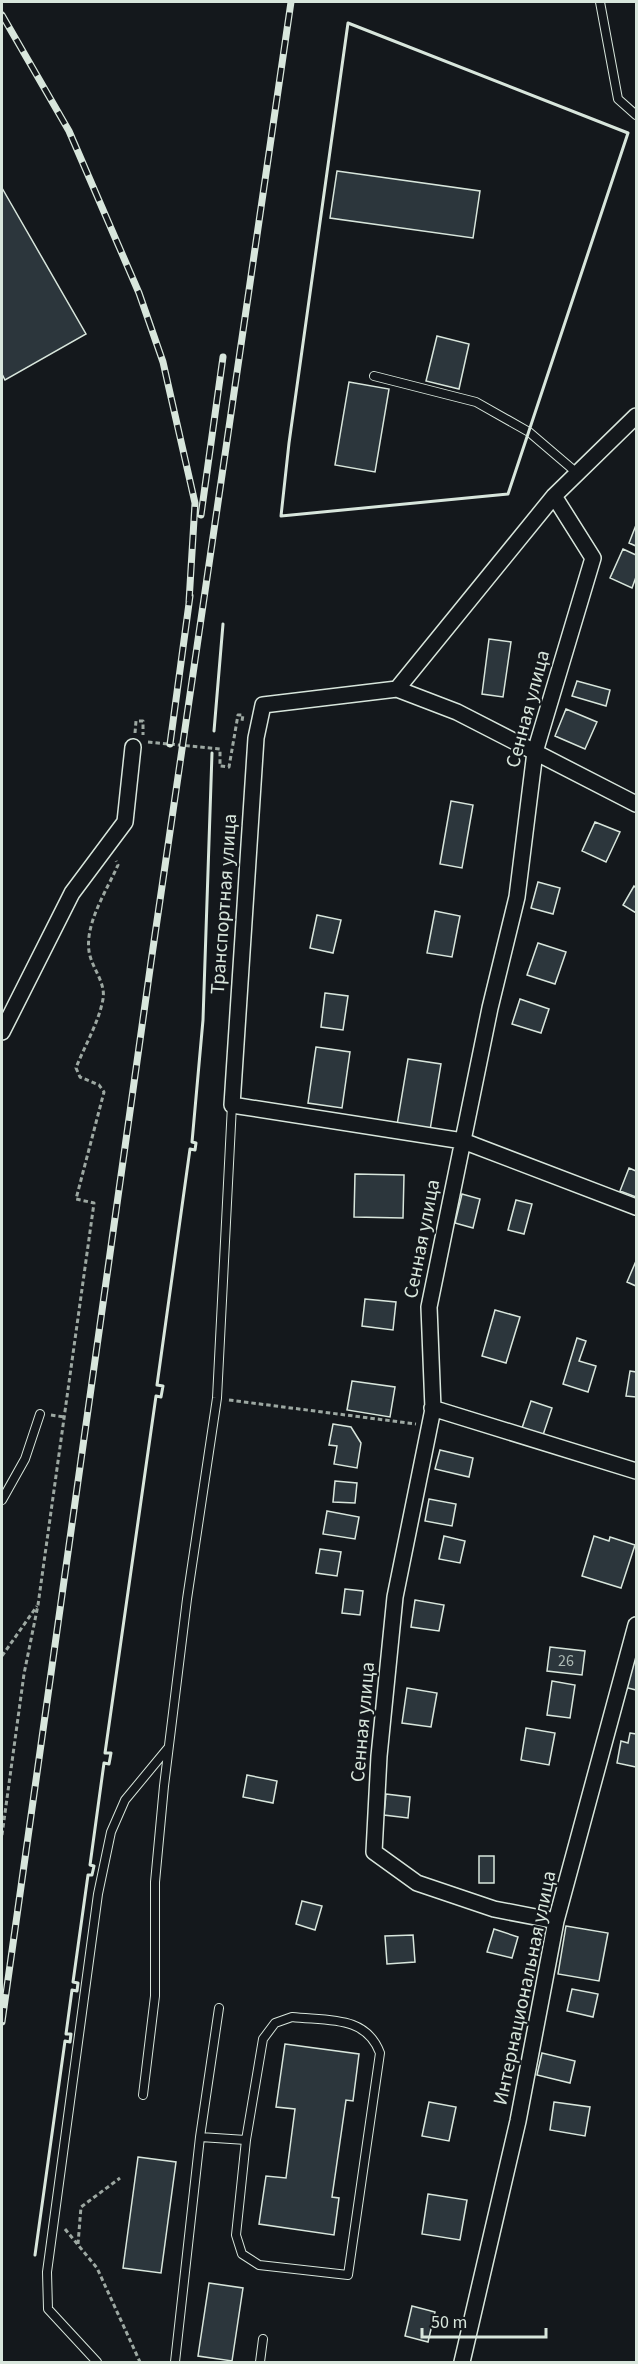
<svg xmlns="http://www.w3.org/2000/svg" width="638" height="2364" font-family="'Source Sans 3',sans-serif">
<style>
.building{fill:#2c363c;stroke:#d8e6dc;stroke-width:1.5}
.lines{fill:none;stroke-linecap:round;stroke-linejoin:round}
.service-casing{stroke:#d8e6dc;stroke-width:10}
.minor-casing{stroke:#d8e6dc;stroke-width:18}
.path{stroke:#9da8a2;stroke-width:3;stroke-dasharray:4.5 3;stroke-linecap:butt}
.service{stroke:#14181c;stroke-width:8}
.minor{stroke:#14181c;stroke-width:15}
.rail-casing{stroke:#d8e6dc;stroke-width:7}
.rail{stroke:#14181c;stroke-width:4.5;stroke-dasharray:14;stroke-linecap:butt}
.wall{stroke:#d8e6dc;stroke-width:3}
.labels{text-anchor:middle;dominant-baseline:central;stroke-width:4.5;stroke-linejoin:round;paint-order:stroke}
.number-label{font-size:16px;fill:#adbab4}
.street-label{font-size:20px;fill:#d8e6dc;stroke:#14181c}
</style>
<rect width="100%" height="100%" fill="#14181c"/>
<path class="building" d="M337,171L480,191L473,238L330,218Z
M2,188L86,334L5,380L2,374Z
M437,336L469,344L459,389L426,381Z
M349,382L389,389L375,472L335,465Z
M636,525V546L629,543Z
M623,549L636,555V577L632,588L610,578Z
M489,639L511,642L503,697L482,694Z
M577,681L610,690L606,706L572,696Z
M566,709L597,722L585,749L555,736Z
M451,801L473,805L462,868L440,864Z
M595,822L620,832L606,862L582,851Z
M538,882L560,888L553,914L531,908Z
M634,886L636,888V913L623,905Z
M435,911L460,916L452,957L427,953Z
M317,915L341,920L333,953L310,948Z
M538,943L566,952L555,984L527,975Z
M325,993L348,996L343,1030L321,1027Z
M520,999L549,1009L541,1033L512,1024Z
M316,1047L350,1052L342,1108L308,1103Z
M408,1059L441,1064L430,1130L397,1125Z
M629,1168L636,1171V1197L620,1191Z
M355,1174L404,1175L403,1218L354,1217Z
M462,1194L480,1199L473,1228L455,1223Z
M516,1200L532,1204L524,1234L508,1230Z
M636,1261V1286L627,1282Z
M365,1299L396,1302L393,1330L362,1326Z
M495,1310L520,1317L506,1363L482,1356Z
M577,1338L586,1341L579,1361L596,1366L588,1392L563,1384Z
M630,1371L636,1372V1397L626,1396Z
M352,1381L395,1387L390,1417L347,1410Z
M531,1401L552,1408L543,1435L522,1428Z
M333,1424L351,1427L361,1443L357,1468L334,1464L337,1446L329,1445Z
M440,1450L473,1458L469,1477L435,1469Z
M335,1481L357,1483L355,1503L333,1502Z
M429,1499L456,1504L452,1526L425,1521Z
M327,1511L359,1517L355,1539L323,1534Z
M444,1536L465,1541L460,1563L439,1559Z
M594,1536L609,1541L610,1537L635,1545L621,1588L582,1576Z
M320,1549L341,1552L337,1576L316,1573Z
M345,1589L363,1591L360,1615L342,1613Z
M415,1600L444,1605L439,1631L411,1627Z
M550,1647L585,1651L582,1675L547,1671Z
M631,1661L636,1663V1690L624,1687Z
M552,1681L575,1685L570,1718L547,1715Z
M407,1688L437,1693L431,1727L402,1723Z
M526,1728L555,1733L549,1765L521,1760Z
M630,1733L636,1734V1767L617,1763L621,1741L628,1743Z
M247,1775L277,1781L273,1803L243,1797Z
M386,1794L410,1797L408,1818L384,1815Z
M479,1856H494V1883H479Z
M302,1901L322,1906L315,1930L296,1924Z
M566,1926L608,1933L599,1981L558,1974Z
M494,1929L518,1937L512,1958L487,1952Z
M413,1935L415,1962L387,1964L385,1936Z
M572,1989L598,1994L593,2017L567,2011Z
M285,2044L359,2054L353,2101L346,2100L332,2197L339,2198L334,2235L259,2224L266,2176L286,2178L295,2109L276,2107Z
M542,2053L575,2061L570,2083L537,2075Z
M429,2102L456,2107L449,2141L422,2136Z
M554,2102L590,2107L585,2136L550,2130Z
M138,2157L176,2162L161,2273L123,2268Z
M428,2194L467,2200L460,2240L422,2234Z
M209,2283L243,2288L232,2361L198,2356Z
M412,2306L435,2312L428,2342L405,2336Z"/>
<g class="lines">
<defs>
<path id="service" d="M600,2L618,99L636,115
M374,376L476,402L529,432L577,473
M2,1500L25,1459L40,1414
M292,2017C327,2021 366,2015 380,2053L348,2275L259,2265L242,2254L236,2235L246,2140L263,2039L275,2023Z
M143,2095L155,1996V1882L164,1786L187,1599L217,1398L232,1105
M200,2137L219,2008
M97,2362L48,2309L47,2272L98,1894L111,1832L125,1800L168,1748
M175,2362L200,2137L246,2140
M260,2362L263,2339"/>
<path id="minor" d="M554,496L593,558L535,752L517,897L490,1008L429,1307L433,1409L395,1597L379,1756L374,1852L417,1883L494,1909L556,1921
M397,689L554,496L636,416
M636,804L457,712L397,689L263,705L256,738L232,1105L463,1141L636,1207
M2,1032L72,893L125,822L133,747
M432,1408L636,1471
M462,2362L518,2121L556,1921L636,1625"/>
</defs>
<use href="#service" class="service-casing"/>
<use href="#minor" class="minor-casing"/>
<path class="path" d="M135,733L136,721H143V735
M148,742L220,749V766L229,767L238,715H243L242,721
M229,1400L416,1424
M51,1415L64,1417
M2,1656L37,1606
M2,1835L24,1674L38,1605L94,1203L76,1199L104,1092L99,1085L80,1077L76,1068C84,1047 99,1022 103,999C106,982 91,967 89,951C85,923 107,890 118,865L116,861
M65,2229L97,2268L140,2362
M78,2244L81,2207L120,2178"/>
<use href="#service" class="service"/>
<use href="#minor" class="minor"/>
<defs>
<path id="rail" d="M2,15L69,131L139,293L163,362L195,503L189,602
M201,515L223,357
M170,744L190,596
M2,2022L151,962L291,2"/>
</defs>
<use href="#rail" class="rail-casing"/>
<use href="#rail" class="rail"/>
<path class="wall" d="M348,23L628,133L508,494L281,516L289,443Z
M214,731L223,624
M35,2255L65,2041L70,2042L71,2034H66L72,1990L77,1991L78,1983L73,1982L88,1875H92L94,1866L90,1865L104,1763L109,1764L111,1753H105L156,1396L161,1397L163,1386L157,1385L190,1149L195,1150L196,1143L192,1142L203,1020L212,753"/>
</g>
<g class="labels">
<g class="number-label">
<text x="566" y="1661">26</text>
</g>
<g class="street-label">
<text transform="translate(528 709) rotate(-75)">Сенная улица</text>
<text transform="translate(224 904) rotate(-86)">Транспортная улица</text>
<text transform="translate(422 1239) rotate(-79)">Сенная улица</text>
<text transform="translate(363 1722) rotate(-85)">Сенная улица</text>
<text transform="translate(525 1988) rotate(-78)">Интернациональная улица</text>
</g>
</g>
<rect width="638" height="2364" fill="none" stroke="#d8e6dc" stroke-width="6"/>
<path d="M422 2328v9h124v-9" fill="none" stroke="#d8e6dc" stroke-width="3"/>
<text x="431" y="2328" font-size="18" fill="#d8e6dc" stroke="#14181c" stroke-width="4.5" paint-order="stroke">50 m</text>
</svg>
